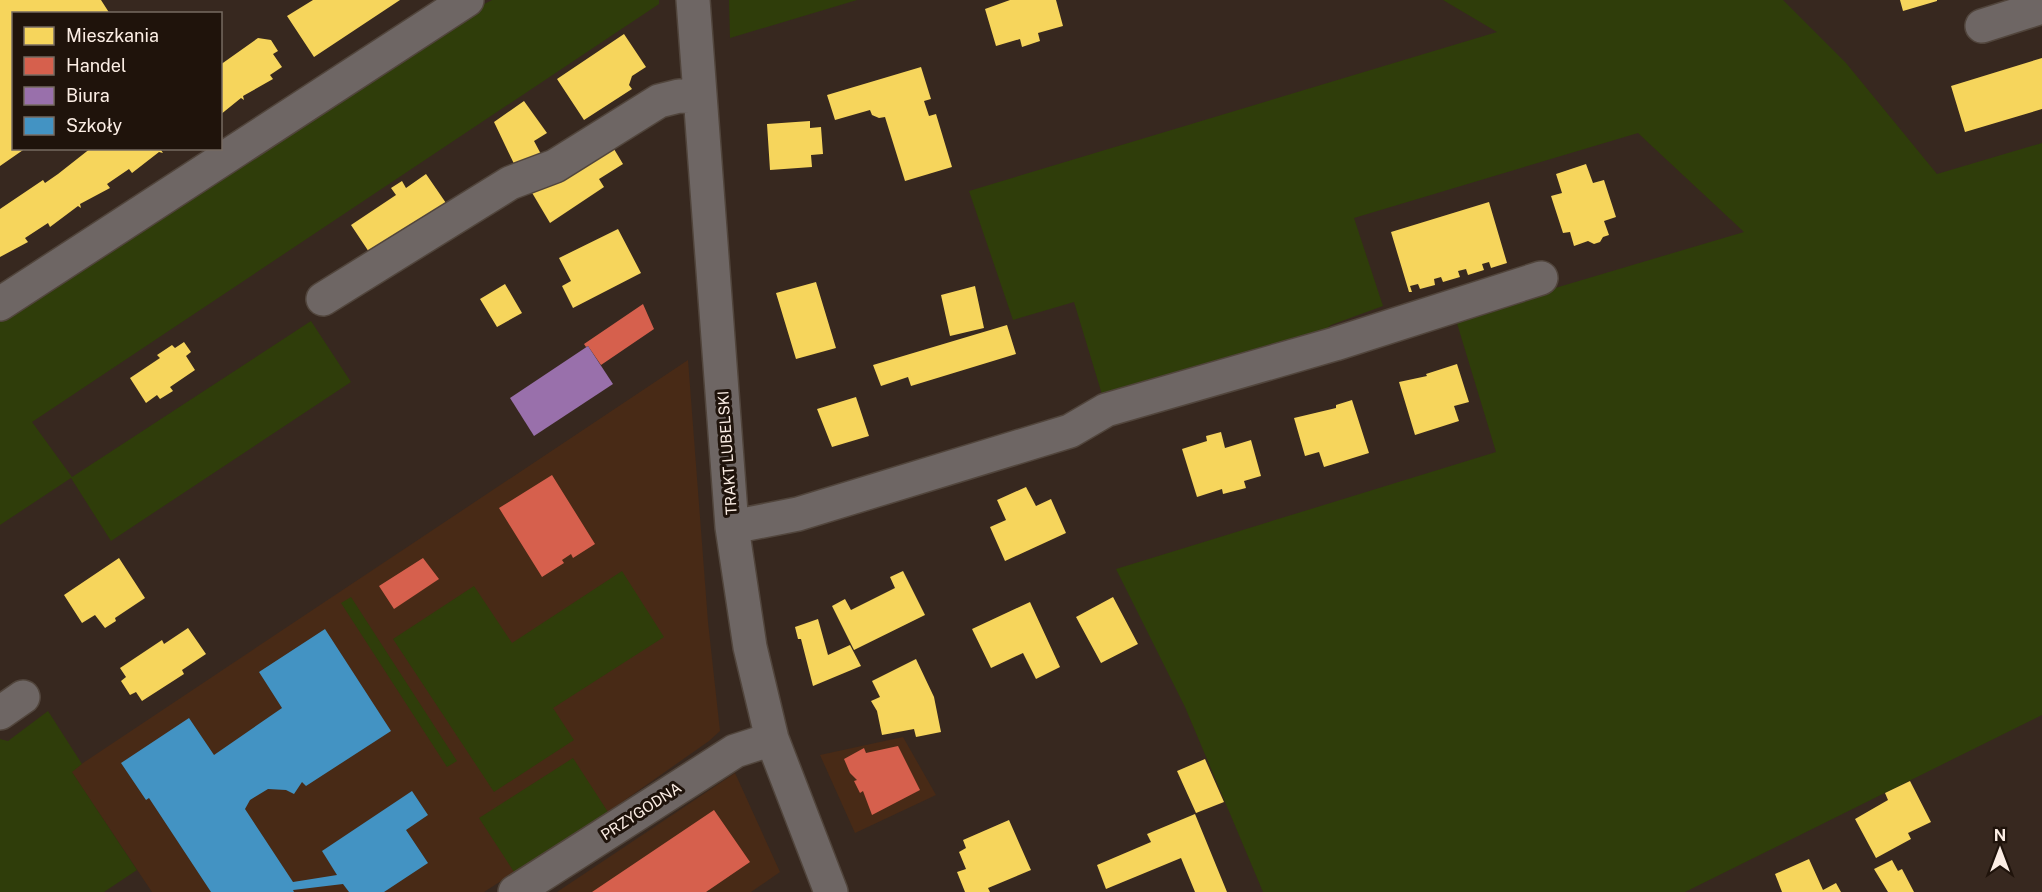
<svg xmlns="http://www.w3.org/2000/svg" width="2042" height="892" font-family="'Public Sans',sans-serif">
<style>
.built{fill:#482a16}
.green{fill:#2f3d0a}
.homes{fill:#f6d55c}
.shops{fill:#d6604d}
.offices{fill:#9970ab}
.schools{fill:#4393c3}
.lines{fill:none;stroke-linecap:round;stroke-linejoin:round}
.minor-casing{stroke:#51453c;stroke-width:36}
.minor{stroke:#6e6664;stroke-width:33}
.labels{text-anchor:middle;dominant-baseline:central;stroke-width:6;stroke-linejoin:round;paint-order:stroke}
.street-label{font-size:15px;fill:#fceee5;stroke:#1f130b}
</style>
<rect width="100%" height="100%" fill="#37281f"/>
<path class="built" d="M688,360L708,622L720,731L709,741L608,812L484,892H152L71,771Z
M903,737L936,795L855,833L820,755Z
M735,773L780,872L751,892H557Z"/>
<path class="green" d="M492,0H659V4L32,422L72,477L311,321L351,382L111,541L71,478L0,525V320L437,29Z
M729,0H857L730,38Z
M1443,0H1783L1846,63L1937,174L2042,143V715L1685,892H1263L1185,707L1116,569L1496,452L1456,320L1467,314L1744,232L1638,133L1354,218L1383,306L1331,325L1310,343L1104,401L1074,302L1013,320L969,191L1497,32Z
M622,571L664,637L553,708L574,740L494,792L393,639L474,586L512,643Z
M351,597L457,761L447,767L341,603Z
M48,711L82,764L72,772L137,870L104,892H0V739L8,741Z
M573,758L608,812L514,872L479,818Z"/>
<path class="homes" d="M0,0H101L110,14H14V148H26L0,166Z
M313,0H400L314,57L287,16Z
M1010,0H1056L1063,26L1038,33L1040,41L1022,47L1020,39L996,46L985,9Z
M1900,0H1937V1L1903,11Z
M624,34L646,67L632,76L629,85L632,89L584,120L557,79Z
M258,38L271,40L278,51L273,54L282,67L270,75L273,79L243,96L244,100L241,98L220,115V65Z
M2042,58V109L1965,132L1951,86Z
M921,67L931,99L924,101L929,116L936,114L952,167L905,181L885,117L879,118L872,115L870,110L835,120L827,95Z
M524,101L547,133L534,141L542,156L517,170L494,122Z
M810,121V128L821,127L823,154L811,155L812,167L770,170L767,124Z
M611,144L623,164L599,179L604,187L550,223L531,191Z
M91,148H164L161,150L163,153L159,152L132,173L129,169L107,184L110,188L80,204L81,208L78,206L50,227L48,223L25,238L28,242L0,257V209L43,180L45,183L58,174Z
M1586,164L1593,183L1604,180L1616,217L1604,221L1609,235L1603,237L1600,242L1594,244L1588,241L1574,246L1570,232L1563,233L1551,196L1562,193L1556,174Z
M426,174L446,203L369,252L351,225L396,195L391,188L402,181L406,188Z
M1489,202L1507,263L1491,268L1489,262L1482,264L1484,270L1468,275L1466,269L1458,271L1460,277L1443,282L1441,277L1434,279L1435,285L1420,289L1418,284L1410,286L1412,292H1409L1391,232Z
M618,229L641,273L573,308L562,286L571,281L559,258Z
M816,282L836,348L796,359L776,293Z
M505,284L522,313L497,327L480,299Z
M975,286L984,328L950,336L941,295Z
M1007,325L1016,354L911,386L908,377L881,386L873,365Z
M184,342L191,352L186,356L195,370L170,387L173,391L160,399L157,395L146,403L130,378L160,358L157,355L172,345L175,348Z
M1457,364L1469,402L1454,406L1459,421L1415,435L1399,382L1427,376L1426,374Z
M856,397L869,436L832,447L817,409Z
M1352,400L1369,453L1324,467L1319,452L1305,456L1294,418L1336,408V405Z
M1221,432L1225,448L1251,440L1261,476L1244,481L1246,488L1223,494L1222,489L1197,497L1182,449L1207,441L1206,436Z
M1026,487L1036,506L1051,499L1066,533L1005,561L990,527L1006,520L997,500Z
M119,558L145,598L115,618L116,621L105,628L95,615L82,623L64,595Z
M903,571L925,615L854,650L832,606L845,599L851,610L895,588L890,577Z
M1113,597L1138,644L1101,663L1076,617Z
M1030,602L1060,667L1036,679L1023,653L991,668L972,629Z
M818,619L828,655L850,645L861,666L813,686L801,639H798L795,627Z
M188,628L206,654L182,670L184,674L142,701L136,692L130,695L121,681L126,677L120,668L162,640L164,644Z
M916,659L934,697L941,732L916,737L914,729L882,735L877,711L871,701L880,697L872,681Z
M1205,759L1224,802L1196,813L1177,771Z
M1910,781L1931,822L1908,833L1911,839L1876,858L1855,819L1888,800L1885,793Z
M1195,814L1227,892H1195L1181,858L1106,889L1097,865L1151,842L1147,834Z
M1009,820L1031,870L988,888L990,892H965L957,872L966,869L959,852L966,848L963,840Z
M1809,859L1823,890L1836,883L1841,892H1782L1775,874Z
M1892,860L1898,871L1902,869L1914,892H1888L1874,869Z"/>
<path class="shops" d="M643,304L654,329L601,365L588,346L586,347L584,344Z
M552,475L595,544L573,558L571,554L562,560L564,563L542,577L499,508Z
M423,558L439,579L394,609L379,586Z
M898,746L920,790L872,815L863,791L860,793L854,781L857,780L850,773L844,759L864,748L866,753Z
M714,810L750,862L706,892H592Z"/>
<path class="offices" d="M588,346L613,384L534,436L510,398Z"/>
<path class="schools" d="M325,629L391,731L306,786L302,782L294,794L286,790L268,789L250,800L245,809L293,882L337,875L322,851L412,791L428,815L406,830L428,863L384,892H349L343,884L293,890L294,892H211L149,798L146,800L121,763L189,718L214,755L282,708L259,672Z"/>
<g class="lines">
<defs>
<path id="minor" d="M693,0L732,527L750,647L772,739L831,892
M1982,26L2042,7
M323,299L510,183L555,166L659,101L679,96L700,97
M0,304L467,0
M732,527L798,514L1070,431L1106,410L1335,344L1541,278
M0,713L23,697
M515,892L735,751L772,739"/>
</defs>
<use href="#minor" class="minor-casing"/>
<use href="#minor" class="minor"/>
</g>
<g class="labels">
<g class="street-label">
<text transform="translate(727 453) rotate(-94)">TRAKT LUBELSKI</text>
<text transform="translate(641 811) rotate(-33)">PRZYGODNA</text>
</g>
</g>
<rect x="12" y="12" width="210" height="138" fill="#1f130b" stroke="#776b62" stroke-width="1.5"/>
<rect x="24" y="27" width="30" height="18" fill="#f6d55c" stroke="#776b62" stroke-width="1.5"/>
<text x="66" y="42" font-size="18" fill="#fceee5">Mieszkania</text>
<rect x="24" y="57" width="30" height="18" fill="#d6604d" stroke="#776b62" stroke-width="1.5"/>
<text x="66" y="72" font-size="18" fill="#fceee5">Handel</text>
<rect x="24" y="87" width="30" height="18" fill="#9970ab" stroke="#776b62" stroke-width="1.5"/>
<text x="66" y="102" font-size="18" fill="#fceee5">Biura</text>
<rect x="24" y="117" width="30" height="18" fill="#4393c3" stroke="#776b62" stroke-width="1.5"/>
<text x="66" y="132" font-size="18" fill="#fceee5">Szkoły</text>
<g transform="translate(2000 850)" stroke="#1f130b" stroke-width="4.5" paint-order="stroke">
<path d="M0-4.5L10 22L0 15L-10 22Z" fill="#fceee5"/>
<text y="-9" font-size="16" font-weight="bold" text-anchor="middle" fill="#fceee5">N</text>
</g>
</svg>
